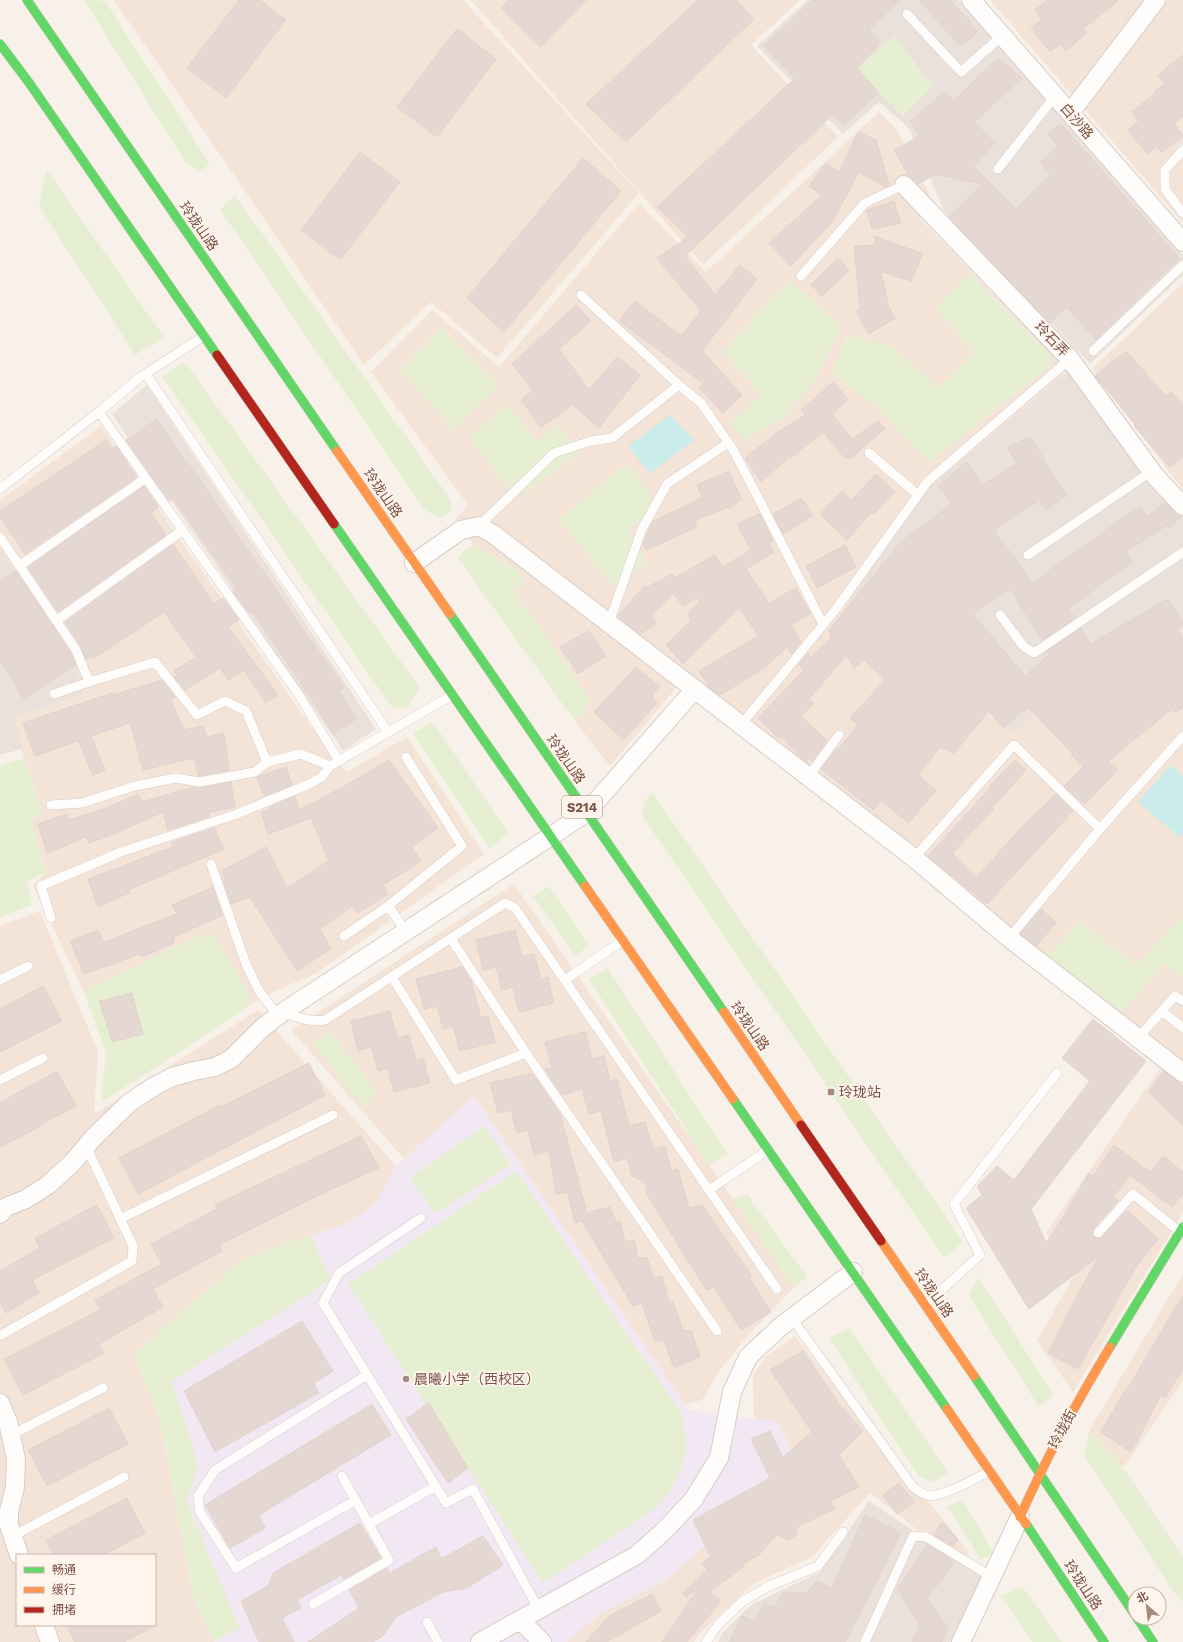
<svg xmlns="http://www.w3.org/2000/svg" width="1183" height="1642" font-family="'Work Sans','Noto Sans SC',sans-serif">
<style>
.residential{fill:#f4e4d8;fill-rule:evenodd}
.industrial{fill:#ebe1db}
.education{fill:#f2e8f3}
.green{fill:#e7efd3}
.water{fill:#caecea}
.building{fill:#e5d7d1;stroke:#e2d3cb}
.lines{fill:none;stroke-linecap:round;stroke-linejoin:round}
.lane-casing{stroke:#d7ccc6;stroke-width:10}
.street-casing{stroke:#d7ccc6;stroke-width:20}
.fast-casing{stroke:#d8ccc6;stroke-width:10}
.slow-casing{stroke:#d8ccc6;stroke-width:10}
.jam-casing{stroke:#d8ccc6;stroke-width:10}
.lane{stroke:#fefdfc;stroke-width:9}
.street{stroke:#fefdfc;stroke-width:18}
.fast{stroke:#63d668;stroke-width:9}
.slow{stroke:#ff974d;stroke-width:9}
.jam{stroke:#b3261e;stroke-width:9}
.poi-dot{fill:#a68a7f;stroke:#fff5ec;stroke-width:1.5}
.labels{text-anchor:middle;dominant-baseline:central;stroke-width:3.5;stroke-linejoin:round;paint-order:stroke}
.shield{fill:#fff5ec;stroke:#a28378;stroke-width:1}
.shield-label{font-size:13px;font-weight:bold;fill:#7a5246}
.street-label{font-size:14px;fill:#7a5246;stroke:#fff5ec}
.poi-label{font-size:14px;fill:#7a5246;stroke:#fff5ec;text-anchor:start}
</style>
<rect width="100%" height="100%" fill="#f8f1ea"/>
<path class="residential" d="M114,0H463L639,193L497,358L431,302L364,365Z
M471,0H800L751,45L838,137L703,265Z
M990,0H1183V223Z
M879,112L897,130L933,201L919,218L1069,371L929,486L1061,687L1141,653L1183,625V1063L689,673L610,766L574,720L584,713L589,698L514,591L524,581L516,569L473,545L456,519L468,505L371,372L432,310L499,367L639,203L706,272Z
M1183,283V489L1176,481L1092,369Z
M101,426L310,725L347,772L407,737L484,854L317,973L273,992L127,1072L86,996L33,886L46,872L30,821L42,810L24,758L14,717L83,695L71,655L0,548V500Z
M514,884L794,1287L746,1338L718,1373L702,1400L685,1405L474,1096L404,1159L291,1030Z
M40,911L98,1052L94,1114L258,1010L396,1166L375,1204L348,1223L245,1257L135,1354L159,1416L194,1599L215,1642H0V926ZM17,1555H155V1625H17Z
M1162,1066L1183,1084V1213L1073,1392L1037,1341L1075,1274L1046,1233Z
M1183,1274V1381L1123,1468L1089,1431Z
M795,1336L969,1552L959,1562L870,1493L812,1557L755,1583L698,1635L694,1642H566L599,1614L669,1578L707,1544L812,1491L778,1422L754,1418L753,1376L765,1357Z"/>
<path class="industrial" d="M808,0H958L1183,256V275L1090,364L944,211L909,128L879,102L843,134L757,46Z
M1069,371L1160,493L1183,517V625L1061,687L1014,734L849,598L929,486Z
M147,385L376,729L343,751L112,414Z
M0,548L71,655L83,695L14,717L22,749L0,755Z
M869,1501L982,1577L950,1642H718L723,1632L751,1605L820,1572Z"/>
<path class="education" d="M474,1096L689,1410L778,1422L811,1491L707,1544L669,1578L599,1614L566,1642H215L194,1599L159,1416L134,1354L245,1257L348,1223L375,1204L396,1166Z"/>
<path class="green" d="M84,0L105,1L210,164L198,172L186,163Z
M894,36L933,86L903,116L879,93L857,68Z
M46,169L164,337L135,355L39,206Z
M235,195L451,500V512L438,518L425,510L220,210Z
M970,274L1052,357L1048,368L929,462L877,407L833,374L846,336L890,345L939,388L975,352L935,308Z
M790,281L841,326L816,379L782,419L745,439L730,423L762,394L722,352Z
M442,328L498,386L453,430L401,369Z
M185,362L420,688L408,707L393,709L162,376Z
M507,405L537,441L558,425L580,453L518,498L469,438Z
M626,464L660,507L628,529L647,563L614,586L559,520Z
M473,545L516,569L525,581L514,591L589,698L584,713L574,720L457,557Z
M433,722L508,833L490,849L413,733Z
M24,758L42,811L30,821L46,872L27,882L32,905L0,917V766Z
M652,792L963,1242L944,1258L643,817V803Z
M548,886L590,945L575,956L533,896Z
M1183,916V977L1164,963L1123,1012L1047,956L1080,921L1136,965Z
M203,934L214,935L249,995V1006L101,1103L106,1053L84,992Z
M608,968L727,1154L709,1165L589,979Z
M331,1032L377,1093L363,1106L313,1043Z
M484,1126L511,1164L435,1214L410,1178Z
M516,1171L681,1413L686,1438V1455L680,1473L670,1491L655,1509L543,1583L348,1284Z
M747,1194L807,1277L794,1287L733,1199Z
M310,1235L331,1280L172,1381L198,1465L187,1503L240,1628L214,1641L194,1599L159,1416L134,1354L245,1257Z
M978,1277L1054,1395L1039,1407L969,1296Z
M850,1328L948,1473L932,1482L918,1476L829,1338Z
M1089,1431L1123,1468L1183,1558V1602L1172,1590L1084,1455Z
M962,1499L994,1553L981,1560L947,1507Z
M1022,1586L1062,1642H1032L1001,1597Z"/>
<path class="water" d="M670,415L694,440L650,473L628,446Z
M1171,765L1183,776V833L1179,837L1138,802Z"/>
<path class="building" d="M239,0H260L286,20L226,98L187,68Z
M509,0H586L541,47L501,8Z
M698,0H736L754,19L626,142L586,104Z
M813,0H900L869,30L880,43L857,68L879,93L843,126L832,115L685,256L715,295L740,265L757,279L702,351L742,395L723,413L699,388L704,384L619,321L635,301L681,336L701,311L657,258L688,237L657,207L795,78L764,46Z
M919,0H951L978,32L960,46Z
M1047,0H1119L1083,29L1087,33L1065,51L1060,44L1050,52L1031,28L1042,19L1035,10Z
M457,29L496,59L437,137L397,107Z
M1183,55V116L1174,124L1183,136L1162,153L1157,146L1147,154L1128,130L1139,121L1132,112L1156,92L1155,91L1165,83L1158,75Z
M998,58L1022,78L974,122L995,143L973,166L1016,209L1051,175L1041,162L1058,145L1048,134L1061,124L1179,258L1096,340L1067,307L1050,323L949,217L982,184L935,174L918,184L909,176L894,150L920,136L911,121L944,92L954,101Z
M858,132L876,140L889,185L886,187L859,172L832,222L791,266L769,243L822,195L809,186L826,163L839,172Z
M360,152L400,182L340,260L301,230Z
M583,158L621,191L504,332L467,298Z
M894,201L901,223L872,229L867,210Z
M874,236L923,254L911,281L881,271L888,305L895,318L869,334L856,311L860,309L854,246L876,245Z
M838,258L849,270L822,296L811,285Z
M576,305L591,321L559,349L589,390L617,357L640,375L599,428L573,405L541,427L521,400L533,391L512,364Z
M1126,351L1166,396L1171,392L1183,405V456L1170,467L1134,426L1135,424L1095,376Z
M833,382L848,399L832,414L852,439L878,421L885,429L851,458H845L823,432L791,458L790,456L761,482L745,458L775,434L805,415L801,410Z
M157,419L344,688L338,691L356,719L333,734L316,705L252,611L249,613L233,592L237,589L173,498L169,501L126,440Z
M1030,437L1066,496L1046,510L1040,500L994,530L1032,583L1140,506L1148,517L1165,502L1175,513L1182,516L1169,527L1167,525L1126,552L1133,562L1068,608L1075,618L1043,640L1010,589L973,614L1025,676L1049,655L1047,651L1081,628L1090,644L1168,599L1183,624V626L1178,629L1183,639V707L1175,713L1172,709L1108,761L1118,770L1085,804L1082,801L1081,802L1064,786L1083,767L1071,755L1073,754L1028,707L1003,728L989,711L954,753L940,747L918,775L936,790L909,823L881,801L873,810L821,769L836,749L837,751L858,725L850,718L885,680L864,660L855,668L846,656L809,699L814,703L801,716L827,741L812,761L809,758L806,762L780,736L778,738L758,718L803,671L799,664L808,653L810,658L831,638L829,630L901,542L952,504L938,486L967,462L982,485L1017,464L1007,448Z
M106,440L112,449L116,446L137,477L25,554L0,517V511Z
M729,471L741,499L729,509L728,507L694,521L697,527L646,550L643,544L653,521L702,498L697,485Z
M876,474L895,492L874,514L872,512L847,540L820,514L842,491L851,500Z
M144,486L159,507L151,513L166,535L58,612L28,567Z
M801,498L813,515L783,534L773,514Z
M760,514L773,541L769,543L774,552L746,569L769,603L796,588L810,613L791,625L801,642L792,654L787,647L767,666L720,695L710,688L699,671L759,636L739,608L683,664L666,645L691,620L688,614L700,601L697,597L683,606L673,593L651,616L657,623L640,634L618,616L644,586L646,588L672,574L675,578L715,555L722,567L751,550L737,524Z
M173,544L214,604L223,598L239,620L228,627L278,695L266,703L244,670L228,680L220,668L185,690L174,677L177,676L174,671L196,657L164,612L93,659L91,656L86,659L81,647L65,622Z
M845,545L856,567L817,588L806,566Z
M16,571L71,653L76,665L24,699L0,659V582Z
M589,631L606,656L578,674L560,647Z
M636,667L660,687L652,696L657,703L624,740L594,712Z
M162,680L175,697L171,700L184,730L203,726L207,737L224,733L229,770L199,776L194,758L143,770L130,723L91,736L105,770L93,775L78,741L35,756L23,723L112,693L113,695Z
M389,760L438,828L412,847L421,861L383,885L388,894L358,913L352,906L320,929L331,949L297,971L250,897L231,904L224,882L226,881L222,871L266,847L287,888L329,861L311,818L268,834L261,812L269,810L268,808L295,796L299,810L347,785Z
M1015,760L1026,770L992,808L994,809L952,853L976,878L1022,827L1056,794L1073,811L987,904L928,856L992,786L990,785Z
M286,767L292,785L264,796L257,777Z
M231,782L235,807L208,813L209,817L168,830L163,812L116,833L89,843L86,837L47,853L38,824L67,814L69,820L107,808L138,794L142,802L194,787L200,788Z
M214,828L224,849L128,890L129,893L98,907L88,879L173,847L172,842Z
M213,887L222,915L173,938L174,943L142,957L140,954L84,974L70,941L98,930L104,942L177,914L172,905Z
M1041,909L1056,923L1036,946L1020,934Z
M515,930L522,957L534,954L541,979L548,977L554,1003L519,1012L513,987L502,990L496,967L483,970L476,940Z
M462,967L471,981L481,1018L488,1016L495,1042L460,1051L453,1026L443,1029L437,1006L424,1009L416,979Z
M43,986L62,1021L0,1052V1009Z
M132,993L143,1034L112,1042L99,1001Z
M390,1011L397,1038L409,1035L416,1060L423,1058L430,1083L394,1092L388,1068L378,1071L371,1047L358,1051L351,1021Z
M1093,1019L1146,1061L1031,1209L1046,1243L1063,1218L1089,1173L1093,1176L1114,1145L1150,1172L1163,1156L1183,1172V1194L1172,1207L1130,1175L1113,1197L1118,1201L1093,1229L1092,1234L1094,1237L1100,1239L1127,1210L1158,1239L1136,1267L1078,1369L1048,1353L1072,1305L1099,1256L1029,1309L966,1208L982,1195L977,1186L997,1166L1014,1180L1090,1081L1062,1058Z
M585,1032L592,1059L604,1056L610,1081L617,1079L629,1126L645,1122L653,1149L665,1146L671,1171L678,1169L689,1208L702,1205L752,1276L749,1277L771,1312L741,1330L714,1287L706,1290L648,1196L644,1179L638,1180L635,1176L632,1177L627,1158L614,1162L601,1111L589,1114L582,1089L562,1095L545,1069L552,1067L545,1042Z
M309,1063L325,1095L138,1194L119,1158L220,1105L221,1107Z
M57,1071L76,1106L40,1125L41,1126L0,1147V1103Z
M1165,1072L1183,1086V1126L1149,1092L1162,1073L1163,1075Z
M532,1073L560,1114L587,1213L610,1207L616,1222L620,1221L625,1242L634,1240L638,1259L647,1257L653,1278L662,1276L669,1303L673,1301L683,1331L691,1330L700,1357L674,1368L664,1340L655,1342L642,1303L633,1306L582,1221L575,1223L568,1193L556,1194L549,1151L534,1155L528,1130L517,1133L511,1110L498,1113L490,1083Z
M361,1136L379,1168L321,1194L219,1245L222,1251L153,1289L163,1307L99,1344L104,1353L23,1395L4,1359L100,1310L95,1300L162,1264L151,1244L217,1209L215,1205Z
M97,1205L114,1238L32,1280L39,1293L6,1313L0,1302V1271L40,1248L35,1238Z
M1183,1295V1369L1165,1398L1161,1395L1131,1452L1101,1432L1125,1391H1126Z
M302,1321L333,1371L314,1383L319,1393L215,1452L184,1391Z
M803,1351L839,1404L863,1431L839,1455L859,1487L830,1501L834,1509L795,1528L798,1534L787,1540L777,1534L759,1555L743,1564L745,1566L709,1592L721,1601L687,1642H662L698,1589L686,1597L683,1593L707,1569L702,1563L710,1556L693,1520L770,1478L751,1439L770,1431L783,1457L812,1432L770,1370Z
M429,1403L468,1468L448,1483L406,1419Z
M372,1404L391,1435L259,1515L265,1528L230,1548L205,1505Z
M109,1408L128,1444L47,1486L28,1450Z
M899,1483L914,1502L897,1514L883,1495Z
M127,1498L145,1533L103,1555H54L46,1540Z
M865,1515L901,1533L845,1642H729L742,1616L755,1622L765,1603L775,1608L783,1592L807,1593L817,1581L832,1588Z
M942,1522L958,1539L953,1546L934,1535Z
M360,1523L381,1558L344,1579L341,1575L297,1600L301,1608L282,1618L294,1642H259L241,1601L268,1586L273,1573Z
M483,1536L503,1565L467,1588L443,1592L396,1617L382,1637L373,1642H308L359,1608L349,1590L387,1568L390,1573L436,1547L441,1559Z
M927,1545L946,1556L954,1563L927,1598L948,1628L942,1642H912L920,1626L898,1589Z
M652,1594L661,1611L607,1642H586L609,1616Z
M66,1625H156L124,1642H75Z"/>
<g class="lines">
<defs>
<path id="lane" d="M907,14L961,72L1002,36
M1183,150L1165,170V189L1183,213
M998,169L1055,96
M801,276L865,203L904,185
M581,295L679,385
M1093,351L1183,265
M146,374L388,732
M99,412L297,692L339,761
M869,453L918,495
M0,489L99,412L139,378L204,336
M479,526L554,453L591,441L612,438L679,385L701,403L734,451L823,624
M0,537L76,650L89,682L54,694
M1028,555L1152,471
M19,566L146,478
M1000,615L1024,647L1034,653L1183,552
M56,621L183,530
M609,623L642,529L667,484L728,443
M89,682L155,662L197,715L225,701L246,711L267,762
M741,725L836,609L928,481L1070,359
M808,777L839,735
M51,805L82,803L135,786L176,778L199,782L255,772L267,762L301,754L330,766
M914,858L1014,745L1100,829
M211,864L246,964L259,991L278,1016
M388,906L406,931
M51,918L41,886L121,852L237,814L309,784L322,777L330,766L452,695
M344,936L388,906L462,846L406,757
M1009,938L1100,829L1183,736
M451,939L526,1053L717,1331
M392,977L456,1080L526,1053
M0,980L28,966
M565,980L623,940
M1162,1011L1183,1028
M283,1012C298,1018 309,1022 325,1020L505,903L515,908L777,1289
M1138,1038L1175,996L1183,1001
M0,1080L43,1058
M709,1190L768,1150
M421,1218L339,1273L323,1303L446,1503L473,1489L539,1610
M120,1219L333,1115
M1098,1233L1133,1194L1180,1232
M925,1305L980,1255L954,1204L1057,1073
M792,1318L913,1487C917,1489 922,1494 926,1495C941,1499 976,1478 990,1471
M1,1335L132,1261L133,1246L86,1146
M11,1435L103,1388
M356,1500L236,1568L200,1512L198,1496L215,1470L367,1375
M369,1524L436,1486
M13,1536L124,1477
M313,1604L389,1560L342,1476
M427,1622L438,1642
M706,1642L718,1625L743,1601L769,1586L818,1566L843,1532
M865,1642L913,1536L926,1537L992,1577"/>
<path id="street" d="M971,0L1183,242
M1070,113L1156,0
M904,185L1070,359L1155,476L1183,506
M414,563L461,530L479,526L493,534L914,858L1009,938L1183,1073
M0,1214L6,1207L26,1199L48,1185L72,1163L94,1137L129,1103L153,1087L172,1077L194,1071L215,1067L231,1059L261,1029L283,1012L586,813L695,689
M0,1403L8,1422L16,1459L15,1487L9,1511V1525L19,1555
M520,1620L542,1642
M44,1625L50,1642
M480,1642L637,1555L666,1529L693,1500L719,1458L732,1392L748,1357L780,1327L853,1272
M961,1642L1020,1517"/>
<path id="fast" d="M27,0L337,451
M0,44L30,84L217,355
M334,524L585,886
M450,614L724,1012
M733,1099L947,1409
M1110,1347L1183,1227
M974,1376L1135,1615
M1026,1524L1104,1642
M1137,1618L1153,1642"/>
<path id="slow" d="M337,451L450,614
M585,886L733,1099
M724,1012L801,1125
M881,1241L974,1376
M947,1409L1026,1524
M1020,1517C1046,1458 1076,1403 1110,1347"/>
<path id="jam" d="M217,355L334,524
M801,1125L881,1241"/>
</defs>
<use href="#lane" class="lane-casing"/>
<use href="#street" class="street-casing"/>
<use href="#fast" class="fast-casing"/>
<use href="#slow" class="slow-casing"/>
<use href="#jam" class="jam-casing"/>
<use href="#lane" class="lane"/>
<use href="#street" class="street"/>
<use href="#fast" class="fast"/>
<use href="#slow" class="slow"/>
<use href="#jam" class="jam"/>
</g>
<g class="poi-dot">
<rect x="827" y="1088" width="8" height="8" rx="2"/>
<circle cx="406" cy="1379" r="4"/>
</g>
<g class="labels">
<rect class="shield" x="562" y="796" width="40" height="22" rx="3"/>
<g class="shield-label">
<text x="582" y="807">S214</text>
</g>
<g class="street-label">
<text transform="translate(1077 121) rotate(49)">白沙路</text>
<text transform="translate(199 226) rotate(55)">玲珑山路</text>
<text transform="translate(1052 339) rotate(46)">玲石弄</text>
<text transform="translate(383 493) rotate(55)">玲珑山路</text>
<text transform="translate(566 759) rotate(55)">玲珑山路</text>
<text transform="translate(750 1026) rotate(55)">玲珑山路</text>
<text transform="translate(934 1293) rotate(55)">玲珑山路</text>
<text transform="translate(1062 1429) rotate(-62)">玲珑街</text>
<text transform="translate(1083 1585) rotate(56)">玲珑山路</text>
</g>
<g class="poi-label">
<text x="839" y="1092">玲珑站</text>
<text x="414" y="1379">晨曦小学（西校区）</text>
</g>
</g>
<rect x="16" y="1554" width="140" height="72" fill="#fff5ec" stroke="#cab4aa"/>
<rect x="24" y="1567" width="20" height="6" fill="#63d668" stroke="#cab4aa"/>
<text x="52" y="1574" font-size="12" fill="#7a5246">畅通</text>
<rect x="24" y="1587" width="20" height="6" fill="#ff974d" stroke="#cab4aa"/>
<text x="52" y="1594" font-size="12" fill="#7a5246">缓行</text>
<rect x="24" y="1607" width="20" height="6" fill="#b3261e" stroke="#cab4aa"/>
<text x="52" y="1614" font-size="12" fill="#7a5246">拥堵</text>
<g transform="translate(1147 1606) rotate(332)"><circle r="19" fill="#fff5ec" stroke="#cab4aa"/>
<path d="M0-3L7 15L0 10L-7 15Z" fill="#a68a7f"/>
<text y="-6" font-size="11" font-weight="bold" text-anchor="middle" fill="#7a5246">北</text>
</g>
</svg>
